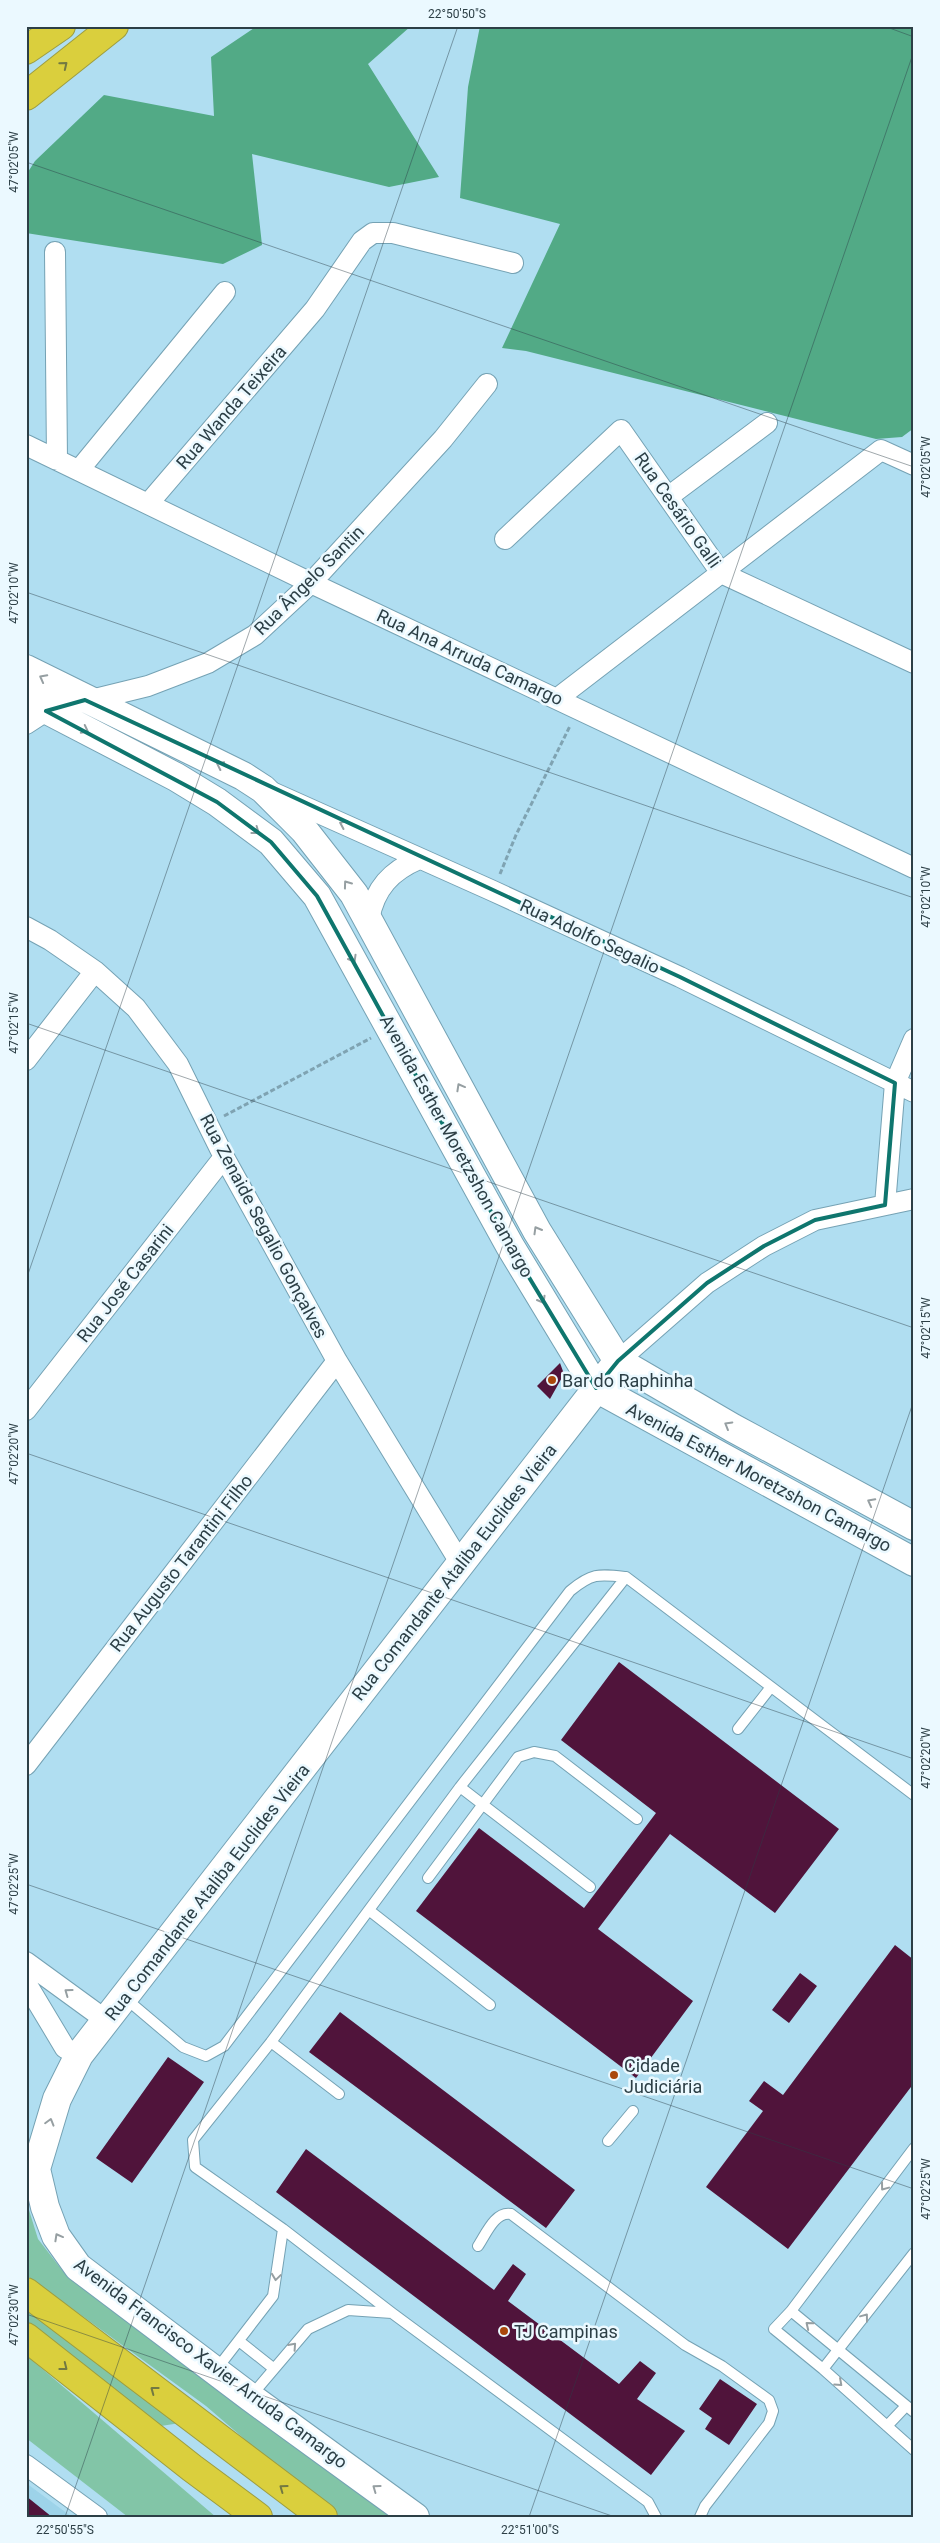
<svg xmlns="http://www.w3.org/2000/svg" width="940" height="2543" font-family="Roboto,sans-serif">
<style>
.built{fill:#9dd3e9}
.green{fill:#82c5a7}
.forest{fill:#52aa86}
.building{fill:#50143b}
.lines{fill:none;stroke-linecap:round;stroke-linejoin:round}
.lane-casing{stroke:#75a2b4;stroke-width:12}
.street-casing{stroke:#75a2b4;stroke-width:22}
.secondary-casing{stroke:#75a2b4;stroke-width:30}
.highway-casing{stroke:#9d9d40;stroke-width:30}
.path{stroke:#7fa3b2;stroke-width:3;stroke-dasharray:5 2.5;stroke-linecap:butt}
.lane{stroke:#fff;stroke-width:10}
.street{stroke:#fff;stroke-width:20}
.secondary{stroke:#fff;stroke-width:28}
.highway{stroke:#dacf3d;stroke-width:28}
.oneway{stroke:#727942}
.oneway2{stroke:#969fa2}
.marked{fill:none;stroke:#0f766e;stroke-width:4;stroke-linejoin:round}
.ticks{fill:none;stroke:#2c3f46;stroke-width:1;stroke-opacity:0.45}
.poi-dot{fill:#aa480c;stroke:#ebf9ff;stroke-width:2}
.labels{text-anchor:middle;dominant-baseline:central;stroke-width:5;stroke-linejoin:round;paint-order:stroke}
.street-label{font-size:18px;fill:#2c3f46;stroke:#ebf9ff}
.poi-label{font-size:18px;fill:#2c3f46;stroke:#ebf9ff;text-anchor:start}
.neatline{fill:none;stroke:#2c3f46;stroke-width:2}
.ticks-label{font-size:12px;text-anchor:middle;fill:#2c3f46}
</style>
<rect width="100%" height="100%" fill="#b0def1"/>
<path class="built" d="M26,2483L72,2517H26Z"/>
<path class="green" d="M29,2210L38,2239L62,2270L395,2517H341L305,2491L206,2406L26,2275V2212Z
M26,2303L180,2423L161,2426L26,2326Z
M26,2355L216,2517H128L26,2438Z"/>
<path class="forest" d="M257,26H411L368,64L439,177L389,187L252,154L262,245L223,264L26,233V175L35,161L104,95L214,116L211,57Z
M480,26H914V428L902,437L876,439L526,351L502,348L560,224L460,198L468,87Z"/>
<path class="building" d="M560,1363L564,1374L550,1399L537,1386Z
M619,1662L839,1829L775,1913L670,1834L598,1929L693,2001L636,2078L416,1911L479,1828L584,1908L656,1813L561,1740Z
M895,1945L914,1960V2083L788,2249L706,2187L763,2111L749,2101L764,2081L783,2095Z
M800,1973L817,1986L789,2023L772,2010Z
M340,2012L575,2190L546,2228L309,2052Z
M168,2057L204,2082L132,2183L96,2158Z
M306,2149L494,2290L513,2264L526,2274L508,2301L619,2384L640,2361L656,2373L637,2399L685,2431L651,2475L276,2192Z
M720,2379L757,2404L729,2445L705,2429L712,2418L699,2409Z
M26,2496L52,2517H26Z"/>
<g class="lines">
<defs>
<path id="lane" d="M626,1577L460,1787L271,2042L193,2140L195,2167L283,2229L392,2313L648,2502L656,2517
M738,1729L771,1687
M460,1787L590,1887
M428,1878L518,1757L534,1752L555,1756L637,1819
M370,1911L490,2005
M125,1998L183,2047L206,2056L224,2046L570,1591C592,1573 598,1574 626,1577L914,1795
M271,2042L339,2094
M608,2141L633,2111
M914,2148L791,2311L774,2329L823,2369L914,2450
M478,2246C486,2234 495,2211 511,2214L685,2345L722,2366L769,2400L773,2411L769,2423L705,2506L700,2517
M791,2311L914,2412
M239,2341L273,2368
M823,2369L914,2253
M216,2370L273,2296L283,2229
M251,2396L308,2329L348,2310L392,2313
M887,2426L906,2406"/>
<path id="street" d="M55,252L57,460
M26,445L311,583L914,868
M79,470L225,292
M668,497L767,423
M148,504L315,309L362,241L373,233H393L513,263
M505,539L621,430L721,573L914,663
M558,698L881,450L914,465
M26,724L46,711L148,686L208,663L255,635L311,583L443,439L487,384
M274,793L493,891L680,977L914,1092
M369,919C375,888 391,871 419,859
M26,927L50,940L95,971L136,1008L178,1064L224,1157L337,1361L461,1564
M26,1060L95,971
M885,1205L895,1083L914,1039
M618,1361L707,1283L764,1246L815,1220L914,1199
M26,1410L224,1157
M26,1765L337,1361
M26,1962L107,2021
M26,1983L65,2048L79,2055
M26,2465L97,2517"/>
<path id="secondary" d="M26,669L243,776L263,789L304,830L354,894L537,1231L618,1361L733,1428L914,1526
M26,699L176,777L217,802L271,842L317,896L510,1246L596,1388L914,1562
M415,2517L250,2397L78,2267L56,2236L45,2207L36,2169L57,2099L79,2055L618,1361"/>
<path id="highway" d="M26,50L61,26
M26,96L114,26
M26,2292L323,2517
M26,2337L192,2468L258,2517"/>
</defs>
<use href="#lane" class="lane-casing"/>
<use href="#street" class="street-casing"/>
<use href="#secondary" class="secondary-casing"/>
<use href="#highway" class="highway-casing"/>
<path class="path" d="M500,874L516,835L570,726
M224,1116L371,1038"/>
<use href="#lane" class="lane"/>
<use href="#street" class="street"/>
<use href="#secondary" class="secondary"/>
<use href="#highway" class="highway"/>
</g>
<defs><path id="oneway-chevron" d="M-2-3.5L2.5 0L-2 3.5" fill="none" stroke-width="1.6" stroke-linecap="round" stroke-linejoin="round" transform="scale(1.25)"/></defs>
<g class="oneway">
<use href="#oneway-chevron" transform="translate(64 65) rotate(-39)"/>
<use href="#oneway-chevron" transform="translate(64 2367) rotate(38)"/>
<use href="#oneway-chevron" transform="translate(154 2390) rotate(-143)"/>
<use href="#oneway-chevron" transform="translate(283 2488) rotate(-144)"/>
</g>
<g class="oneway2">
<use href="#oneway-chevron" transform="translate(43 678) rotate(-152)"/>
<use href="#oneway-chevron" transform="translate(85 730) rotate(27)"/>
<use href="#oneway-chevron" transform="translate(220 765) rotate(-154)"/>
<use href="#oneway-chevron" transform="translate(343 824) rotate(-156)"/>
<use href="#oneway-chevron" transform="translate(256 831) rotate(37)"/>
<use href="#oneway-chevron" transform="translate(347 884) rotate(-126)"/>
<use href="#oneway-chevron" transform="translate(353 959) rotate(60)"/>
<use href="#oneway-chevron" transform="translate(460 1087) rotate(-119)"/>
<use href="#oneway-chevron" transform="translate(537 1230) rotate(-120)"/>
<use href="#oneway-chevron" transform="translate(542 1300) rotate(60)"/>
<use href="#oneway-chevron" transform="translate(728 1425) rotate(-150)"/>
<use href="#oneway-chevron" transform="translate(871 1502) rotate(-152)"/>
<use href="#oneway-chevron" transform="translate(68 1992) rotate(-144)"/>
<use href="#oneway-chevron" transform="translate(50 2122) rotate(-74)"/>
<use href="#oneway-chevron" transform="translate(884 2187) rotate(127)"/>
<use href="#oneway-chevron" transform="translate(58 2237) rotate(-119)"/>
<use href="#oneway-chevron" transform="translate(276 2277) rotate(98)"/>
<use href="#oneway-chevron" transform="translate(865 2317) rotate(-53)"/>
<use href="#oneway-chevron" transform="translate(809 2325) rotate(-141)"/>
<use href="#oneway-chevron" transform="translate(293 2346) rotate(-48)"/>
<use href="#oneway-chevron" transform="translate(839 2383) rotate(42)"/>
<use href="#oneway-chevron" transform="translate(376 2488) rotate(-144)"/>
</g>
<path class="marked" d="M85,700L680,977L895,1083L885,1205L815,1220L764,1246L707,1283L618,1361L596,1388L510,1246L317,896L271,842L217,802L46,711Z"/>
<path class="ticks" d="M884,26L914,37M26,162L914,467M26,592L914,898M26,1023L914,1328M26,1280L458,26M26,1453L914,1759M26,1884L914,2189M26,2314L615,2517M65,2517L914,51M529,2517L914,1400"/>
<g class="poi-dot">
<circle cx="552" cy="1380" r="5"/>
<circle cx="614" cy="2075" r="5"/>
<circle cx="504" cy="2331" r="5"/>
</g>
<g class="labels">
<g class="street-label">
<text transform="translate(231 407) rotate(-49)">Rua Wanda Teixeira</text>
<text transform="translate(678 510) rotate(55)">Rua Cesário Galli</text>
<text transform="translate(309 580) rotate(-45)">Rua Ângelo Santin</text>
<text transform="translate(470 657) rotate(25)">Rua Ana Arruda Camargo</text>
<text transform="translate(590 936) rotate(25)">Rua Adolfo Segalio</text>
<text transform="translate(457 1146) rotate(61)">Avenida Esther Moretzshon Camargo</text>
<text transform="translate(264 1226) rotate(62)">Rua Zenaide Segalio Gonçalves</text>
<text transform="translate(125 1283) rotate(-52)">Rua José Casarini</text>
<text transform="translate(759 1477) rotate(28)">Avenida Esther Moretzshon Camargo</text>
<text transform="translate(181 1563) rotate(-52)">Rua Augusto Tarantini Filho</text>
<text transform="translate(454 1572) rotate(-52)">Rua Comandante Ataliba Euclides Vieira</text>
<text transform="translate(207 1892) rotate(-52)">Rua Comandante Ataliba Euclides Vieira</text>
<text transform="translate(211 2363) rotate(37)">Avenida Francisco Xavier Arruda Camargo</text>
</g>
<g class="poi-label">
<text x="562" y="1380">Bar do Raphinha</text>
<text x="624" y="2065">Cidade<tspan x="624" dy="21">Judiciária</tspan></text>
<text x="514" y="2331">TJ Campinas</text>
</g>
</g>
<rect width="940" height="2543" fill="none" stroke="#ebf9ff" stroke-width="55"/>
<rect x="28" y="28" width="884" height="2488" class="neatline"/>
<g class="ticks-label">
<text x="457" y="18">22°50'50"S</text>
<text transform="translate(14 162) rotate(-90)" y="4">47°02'05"W</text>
<text transform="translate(926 467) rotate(-90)" y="4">47°02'05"W</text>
<text transform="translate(14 593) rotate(-90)" y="4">47°02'10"W</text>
<text transform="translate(926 897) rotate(-90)" y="4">47°02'10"W</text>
<text transform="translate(14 1023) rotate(-90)" y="4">47°02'15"W</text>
<text transform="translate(926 1328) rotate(-90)" y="4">47°02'15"W</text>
<text transform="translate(14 1454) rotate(-90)" y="4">47°02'20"W</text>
<text transform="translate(926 1758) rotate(-90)" y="4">47°02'20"W</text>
<text transform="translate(14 1884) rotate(-90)" y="4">47°02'25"W</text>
<text transform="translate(926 2189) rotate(-90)" y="4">47°02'25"W</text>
<text transform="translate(14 2315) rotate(-90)" y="4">47°02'30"W</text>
<text x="65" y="2534">22°50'55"S</text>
<text x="530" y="2534">22°51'00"S</text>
</g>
</svg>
